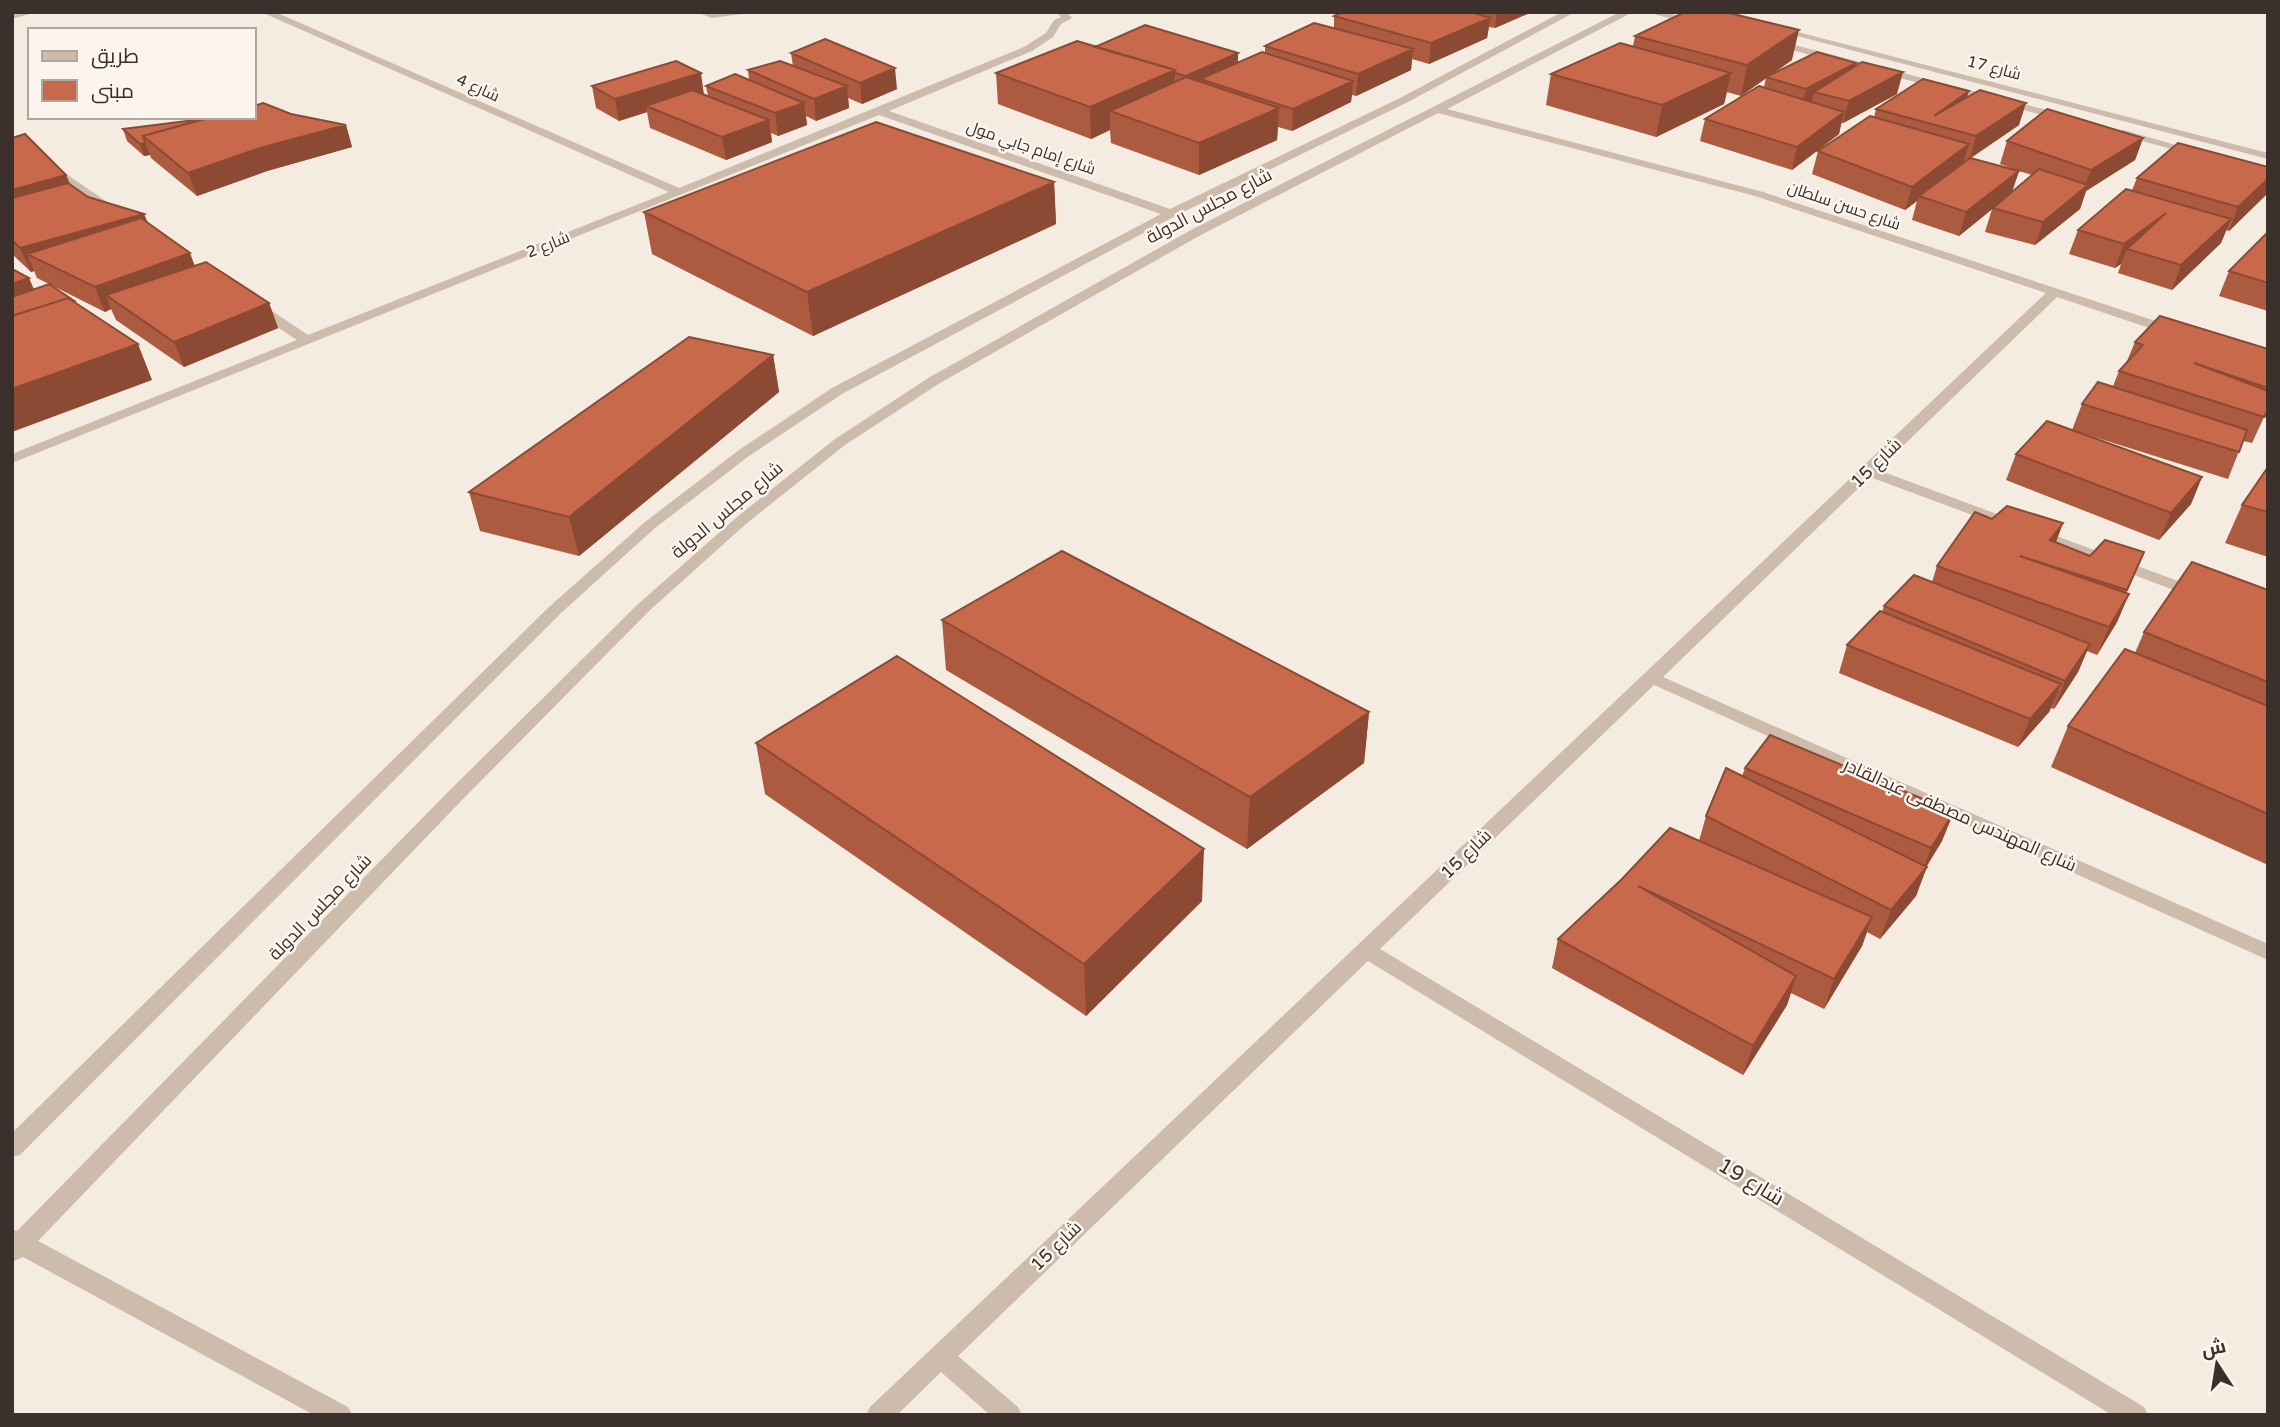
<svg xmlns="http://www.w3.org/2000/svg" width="2280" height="1427" font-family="'Varela Round',Cairo,sans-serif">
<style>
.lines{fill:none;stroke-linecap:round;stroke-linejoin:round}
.street{fill:#cdbbac;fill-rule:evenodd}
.wall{fill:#ac5a40;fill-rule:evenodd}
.shaded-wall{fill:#8c4a34}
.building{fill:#c8694b;stroke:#8c4a34;stroke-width:2}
.labels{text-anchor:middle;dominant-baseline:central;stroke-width:5;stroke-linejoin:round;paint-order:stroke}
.far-street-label{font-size:16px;fill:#3b302b;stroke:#fbf5ee}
.street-label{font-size:18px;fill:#3b302b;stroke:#fbf5ee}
.near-street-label{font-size:21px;fill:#3b302b;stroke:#fbf5ee}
</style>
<rect width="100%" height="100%" fill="#f4ebe1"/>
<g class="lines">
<path class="street" d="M31,12L29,14L12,19V13Z
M261,12H275L679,188L1024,47L1046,33L1054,20L1061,17L1056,12H1067L1072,18L1061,24L1053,37L1032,51L889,111L1170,209L1400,98L1562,12H1575L1408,102L1175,216L842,394L749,456L655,528L561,613L20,1155L12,1157V1133L549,607L645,522L739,450L832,388L1161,214L879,115L12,463V454L297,340L250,309V303H260L308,335L669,192Z
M696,12H757L712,18Z
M1620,12H1633L1447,109L1763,192L2180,329V335H2170L2057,297L1878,470L2205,591L2207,594L2205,597H2193L1870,477L1663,677L2268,944V960L1654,685L1380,949L2144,1407L2148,1415H2112L1368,961L958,1356L1018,1407L1022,1415H990L941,1372L897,1415H866L870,1407L2046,293L1755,196L1438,113L1199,236L940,383L845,445L747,523L649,611L463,799L38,1241L348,1407L352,1415H314L23,1257L12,1262V1229L17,1231L449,791L637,605L737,517L835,439L930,377L1191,230Z
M1647,12H1665L1701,23L1696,26Z
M1774,26L2268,153V159L1774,30Z
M1771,39L2070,116L2071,118L2066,121L1768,44V40Z
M2116,130H2124L2200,152L2190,154L2116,134Z
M12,139L16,140L122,212L112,215L12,147Z"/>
</g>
<path class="wall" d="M1343,12H1532L1495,28L1489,27L1487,38L1429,64L1412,59L1411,70L1356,96L1352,95L1351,102L1292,131L1278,127L1277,140L1199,175L1111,143L1110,130L1091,139L998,104L996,73L1095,47L1238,53V62L1265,53V46L1334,28V16Z
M1635,36L1792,60L1770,75L1856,63L1855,66L1897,94L1843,123H1841L1839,134L1792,170L1700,141L1705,119L1764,87L1766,78L1741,96L1727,92L1724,104L1656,137L1546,105L1551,74L1633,46Z
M791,53L897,89L862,104L848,98L849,108L816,121L806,116L807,125L778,136L771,133L772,142L726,160L650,128L647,112L619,121L596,108L592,86L704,94L708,96L706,86L749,80L748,70L793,66Z
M1967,98L2019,125L1971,158L2019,171L2000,164L2007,141L2143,138L2135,160L2086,191L2080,209L2035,245L1985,232L1992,209L1959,236L1912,220L1917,201L1905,210L1812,174L1818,151L1874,117L1876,109ZM2019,171L2032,175L2012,192Z
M291,114L346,125L352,147L267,171L197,196L151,158L150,155L144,156L127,141L123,129Z
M12,138L66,175L70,184L88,197L144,214L148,223L195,266L269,303L278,328L184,367L116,320L111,309L105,312L37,278L34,271L31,272L12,254Z
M2137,178L2268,193L2229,231L2226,230L2221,243L2172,290L2118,273L2121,264L2115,268L2069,254L2078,230L2132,190Z
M1054,182L1056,224L813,336L652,254L644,212Z
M2268,232V311L2219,296L2229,271Z
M2135,342L2268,349V418L2264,417L2252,443L2243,441L2228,479L2072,430L2082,404L2113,386L2119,371L2127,361Z
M773,355L779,392L579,556L480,531L469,492Z
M2016,454L2202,477L2191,504L2159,540L2006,480Z
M2268,467V557L2225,543L2242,505Z
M1992,519L2063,523L2056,542L2090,556L2144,552L2126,593L2129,594L2117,622L2097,655L2087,651L2078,672L2054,709L2051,708L2049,712L2018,747L1839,673L1847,645L1882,612L1884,606L1932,582L1937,566Z
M2268,590V865L2051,767L2068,726L2135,653L2144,632Z
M942,620L1369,712L1364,763L1247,849L946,670Z
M756,743L1202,901L1086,1016L765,794Z
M1745,768L1942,841L1926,866L1916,896L1880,939L1867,932L1862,946L1824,1009L1791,993L1787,1005L1743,1075L1552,968L1558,939L1699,841L1706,816L1742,776Z"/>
<path class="shaded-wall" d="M1497,12H1532L1495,28Z
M1490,18L1487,38L1429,64L1431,43Z
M1799,30L1792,60L1741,96L1747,65Z
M1413,49L1411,70L1356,96L1358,74Z
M1238,53V74L1200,79V91L1185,98L1186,76Z
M1856,63L1851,85L1814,92L1811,106L1801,111L1806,89Z
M895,68L897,89L862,104L860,83Z
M1175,70V101L1110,111V130L1091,139L1090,107Z
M1903,72L1897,94L1843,123L1849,101Z
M701,73L704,95L646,106L647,112L619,121L615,99Z
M1731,73L1724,104L1656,137L1662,105Z
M1353,81L1351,102L1292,131L1293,109Z
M847,86L849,108L816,121L814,99Z
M1969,91L1962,113L1934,116Z
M804,103L807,125L778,136L775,113Z
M2026,103L2019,125L1970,158L1976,136Z
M1279,108L1277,140L1199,175V143Z
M1844,112L1839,134L1792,170L1797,147Z
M769,120L772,142L726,160L722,137Z
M346,125L352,147L267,171L197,196L188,173L260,148Z
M2143,138L2135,160L2086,191L2080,209L2035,245L2043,222L2084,188L2091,170Z
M145,143L150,155L144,156L140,144Z
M1969,144L1962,167L1919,196L1917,201L1905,210L1912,187Z
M2019,171L2011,194L1959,236L1966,212Z
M66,175L75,198L12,217V190Z
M2268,179V193L2229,231L2238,207Z
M1054,182L1056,224L813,336L807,292Z
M2166,213L2127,249L2121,264L2115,268L2124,244Z
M144,214L153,237L27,254L34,271L31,272L20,248Z
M2231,219L2221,243L2172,290L2181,265Z
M190,253L199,277L106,295L111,309L105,312L95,287Z
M29,278L40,303L12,312V284Z
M269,303L278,328L184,367L174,342Z
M138,344L152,380L12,432V389Z
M773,355L779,392L579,556L569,517Z
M2202,477L2191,504L2159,540L2171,513Z
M2063,523L2052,551L2050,540Z
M2144,552L2117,612L2129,594L2117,622L2097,655L2109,627L2117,613Z
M2090,644L2078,672L2054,709L2065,681Z
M2061,684L2049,712L2018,747L2030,719Z
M1369,712L1364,763L1247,849L1250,797Z
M1954,812L1942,841L1924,871L1927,867L1916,896L1880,939L1891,910L1921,875L1931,848Z
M1204,849L1202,901L1086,1016L1084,964Z
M1872,917L1862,946L1824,1009L1834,979Z
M1796,976L1787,1005L1743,1075L1753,1046Z"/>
<path class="building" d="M1343,12H1471L1490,18L1431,43L1334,16Z
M1685,12H1725L1799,30L1747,65L1635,36Z
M1314,23L1413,49L1358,74L1265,46Z
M1145,25L1238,53L1186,76L1175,73V70L1095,47Z
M825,39L895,68L860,83L791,53Z
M1077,41L1175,70L1090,107L996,73Z
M1620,43L1731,73L1662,105L1551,74Z
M1262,52L1353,81L1293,109L1200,79Z
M1817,52L1856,63L1806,89L1766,77Z
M676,61L701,73L615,99L592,86Z
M780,61L847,86L814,99L748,70Z
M1862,62L1903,72L1849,101L1814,92Z
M735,74L804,103L775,113L706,86Z
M1186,77L1279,108L1199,143L1110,111Z
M1923,79L1969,91L1934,116L1980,90L2026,103L1976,136L1876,109Z
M1759,86L1844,112L1797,147L1705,119Z
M692,90L769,120L722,137L646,106Z
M263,103L291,114L346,125L260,148L188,173L143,136L212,117H254V106Z
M2047,109L2143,138L2091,170L2007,141Z
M1870,116L1969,144L1912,187L1818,151Z
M203,119L143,136L145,143L140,144L123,129Z
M876,122L1054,182L807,292L644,212Z
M25,134L66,175L12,190V138Z
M2178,143L2268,167V179L2238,207L2137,178Z
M1970,158L2019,171L1966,212L1919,196Z
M2039,169L2088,185L2043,222L1993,208Z
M68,183L88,197L144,214L20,248L12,240V198Z
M2126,189L2231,219L2181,265L2127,249L2166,213L2124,244L2078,230Z
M141,218L190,253L95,287L27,254Z
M2268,232V283L2229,271Z
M206,262L269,303L174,342L106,295Z
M12,269L29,278L12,284Z
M49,284L76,302L68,298L12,316V297Z
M68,298L138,344L12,389V316Z
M2160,316L2268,349V388L2194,363L2268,391V409L2264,417L2119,371L2143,345L2135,342Z
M689,337L773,355L569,517L469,492Z
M2098,382L2247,430L2239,452L2082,404Z
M2047,421L2202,477L2171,513L2016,454Z
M2268,467V512L2242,505Z
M2007,506L2063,523L2050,540L2090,556L2105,540L2144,552L2127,590L2020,556L2129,594L2109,627L1937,566L1975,512L1992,519Z
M1062,551L1369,712L1250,797L942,620Z
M2192,562L2268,590V682L2144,632Z
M1914,575L2090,644L2065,681L1884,606Z
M1880,611L2061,684L2030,719L1847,645Z
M2125,649L2268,706V814L2068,726Z
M897,656L1204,849L1084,964L756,743Z
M1770,735L1954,812L1931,848L1745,768Z
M1726,768L1927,867L1891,910L1706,816Z
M1670,828L1872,917L1834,979L1638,886L1796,976L1753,1046L1558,939L1622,879Z"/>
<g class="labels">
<g class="far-street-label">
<text transform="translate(1994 68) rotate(15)">شارع 17</text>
<text transform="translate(478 88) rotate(24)">شارع 4</text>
<text transform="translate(1031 148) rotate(19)">شارع إمام جابي مول</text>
<text transform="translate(1844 206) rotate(19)">شارع حسن سلطان</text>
<text transform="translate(548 245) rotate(-22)">شارع 2</text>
</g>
<g class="street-label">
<text transform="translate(1209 206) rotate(-28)">شارع مجلس الدولة</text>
<text transform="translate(1876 463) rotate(-44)">شارع 15</text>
<text transform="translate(727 510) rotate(-40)">شارع مجلس الدولة</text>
<text transform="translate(1960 815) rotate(24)">شارع المهندس مصطفى عبدالقادر</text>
<text transform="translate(1466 854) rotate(-44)">شارع 15</text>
<text transform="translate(320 907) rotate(-46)">شارع مجلس الدولة</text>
<text transform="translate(1056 1246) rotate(-44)">شارع 15</text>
</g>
<g class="near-street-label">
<text transform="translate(1751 1182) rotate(31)">شارع 19</text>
</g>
</g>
<rect width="2280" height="1427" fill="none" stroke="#3b302b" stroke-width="28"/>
<rect x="28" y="28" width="228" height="91" fill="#fbf5ee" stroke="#aea6a0" stroke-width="2"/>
<rect x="42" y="51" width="35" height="10" fill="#cdbbac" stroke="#aea6a0" stroke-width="2"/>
<text x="91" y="63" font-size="21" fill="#3b302b">طريق</text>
<rect x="42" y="80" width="35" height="21" fill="#c8694b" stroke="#aea6a0" stroke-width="2"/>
<text x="91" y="98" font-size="21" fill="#3b302b">مبنى</text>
<g transform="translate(2217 1364) rotate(348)" stroke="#fbf5ee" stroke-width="5" paint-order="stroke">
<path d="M0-5L12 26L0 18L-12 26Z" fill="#3b302b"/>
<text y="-10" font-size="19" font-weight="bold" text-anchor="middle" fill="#3b302b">ش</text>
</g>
</svg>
